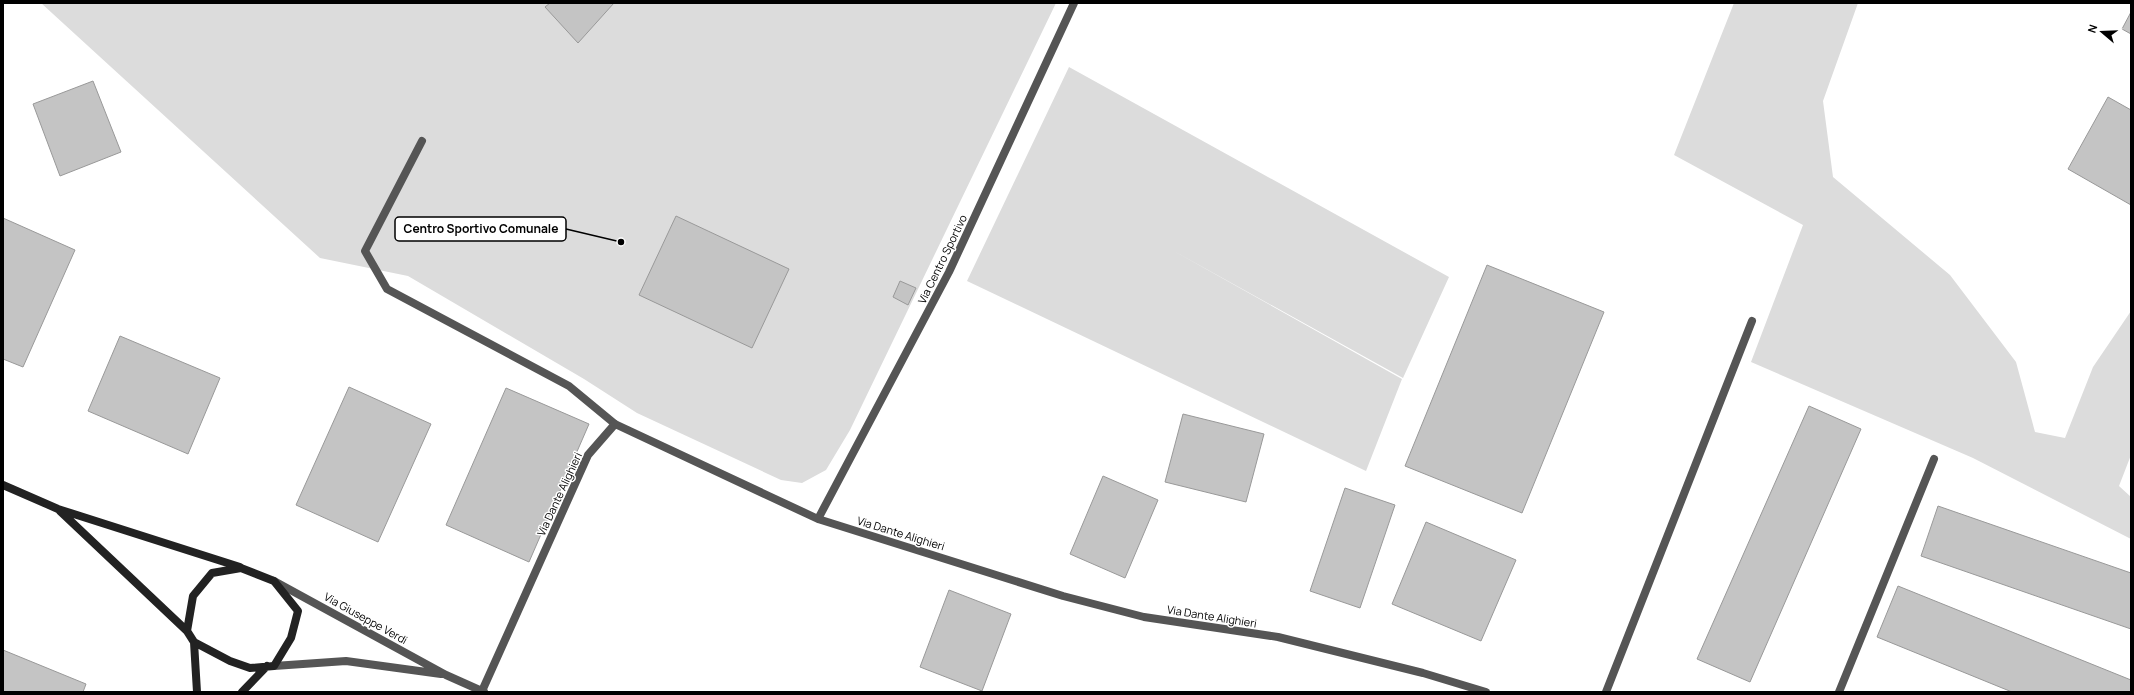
<svg xmlns="http://www.w3.org/2000/svg" width="2134" height="695" font-family="Manrope,sans-serif">
<style>
.green{fill:#dcdcdc}
.building{fill:#c4c4c4;stroke:#999}
.lines{fill:none;stroke-linecap:round;stroke-linejoin:round}
.lane{stroke:#555;stroke-width:8}
.street{stroke:#555;stroke-width:8}
.secondary{stroke:#222;stroke-width:8}
.labels{text-anchor:middle;dominant-baseline:central;stroke-width:3;stroke-linejoin:round;paint-order:stroke}
.street-label{font-size:11px;fill:#000;stroke:#fff}
.leader{fill:none;stroke:#000;stroke-width:1.5}
.callout-dot{fill:#000;stroke:#fff;stroke-width:1.5}
.callout{fill:#fff;stroke:#000;stroke-width:1.5}
.callout-label{font-size:12px;text-anchor:middle;font-weight:bold;fill:#000}
</style>
<rect width="100%" height="100%" fill="#fff"/>
<path class="green" d="M41,3H1056L850,430L826,470L802,483L781,480L637,413L584,379L408,276L320,258Z
M1734,3H1858L1823,101L1833,177L1950,275L2016,362L2035,432L2065,438L2093,367L2131,311V455L2119,486L2131,497V539L1973,458L1751,362L1803,225L1674,155Z
M1069,67L1449,277L1403,378L1172,250L1402,379L1366,471L967,281Z"/>
<path class="building" d="M550,3H614L578,43L545,7Z
M2131,12V34L2122,29Z
M93,81L121,152L60,176L33,104Z
M2108,97L2131,110V205L2068,169Z
M676,216L789,269L752,348L639,295Z
M3,218L75,250L23,367L3,359Z
M1487,265L1604,312L1522,513L1405,466Z
M900,281L916,288L908,305L893,297Z
M120,336L220,378L188,454L88,411Z
M349,387L431,424L378,542L296,505Z
M506,388L589,424L529,562L446,525Z
M1809,406L1861,429L1750,682L1697,659Z
M1183,414L1264,434L1246,502L1165,482Z
M1103,476L1158,500L1125,578L1070,554Z
M1345,488L1395,505L1360,608L1310,591Z
M1938,506L2131,573V629L1921,556Z
M1426,522L1516,560L1481,641L1392,604Z
M1898,586L2131,680V692H2012L1877,637Z
M949,590L1011,614L982,691L920,667Z
M3,650L86,684L83,692H3Z"/>
<g class="lines">
<path class="lane" d="M422,141L365,251L387,289L569,386L615,424
M1606,692L1752,321
M1839,692L1934,459"/>
<path class="street" d="M818,519L949,272L1074,3
M274,581L446,675L484,692
M274,666L346,661L441,674
M482,691L588,455L615,424L818,519L1063,596L1144,617L1278,637L1423,673L1486,692"/>
<path class="secondary" d="M3,485L58,509L240,567
M60,511L187,631
M241,568L274,581L298,611L291,638L274,666L250,668L230,661L194,642L187,631L193,596L212,573Z
M194,642L197,692
M242,692L267,666"/>
</g>
<g class="labels">
<g class="street-label">
<text transform="translate(942 259) rotate(-64)">Via Centro Sportivo</text>
<text transform="translate(559 494) rotate(-65)">Via Dante Alighieri</text>
<text transform="translate(901 533) rotate(17)">Via Dante Alighieri</text>
<text transform="translate(1212 616) rotate(9)">Via Dante Alighieri</text>
<text transform="translate(366 618) rotate(29)">Via Giuseppe Verdi</text>
</g>
</g>
<path class="leader" d="M621 242L566 229"/>
<circle class="callout-dot" cx="621" cy="242" r="4"/>
<rect class="callout" x="395" y="217" width="171" height="24" rx="4"/>
<g class="callout-label">
<text x="481" y="233">Centro Sportivo Comunale</text>
</g>
<rect width="2134" height="695" fill="none" stroke="#000000" stroke-width="8"/>
<g transform="translate(2102 32) rotate(289)" stroke="#ffffff" stroke-width="3" paint-order="stroke">
<path d="M0-3L7 15L0 10L-7 15Z" fill="#000000"/>
<text y="-6" font-size="11" font-weight="bold" text-anchor="middle" fill="#000000">N</text>
</g>
</svg>
